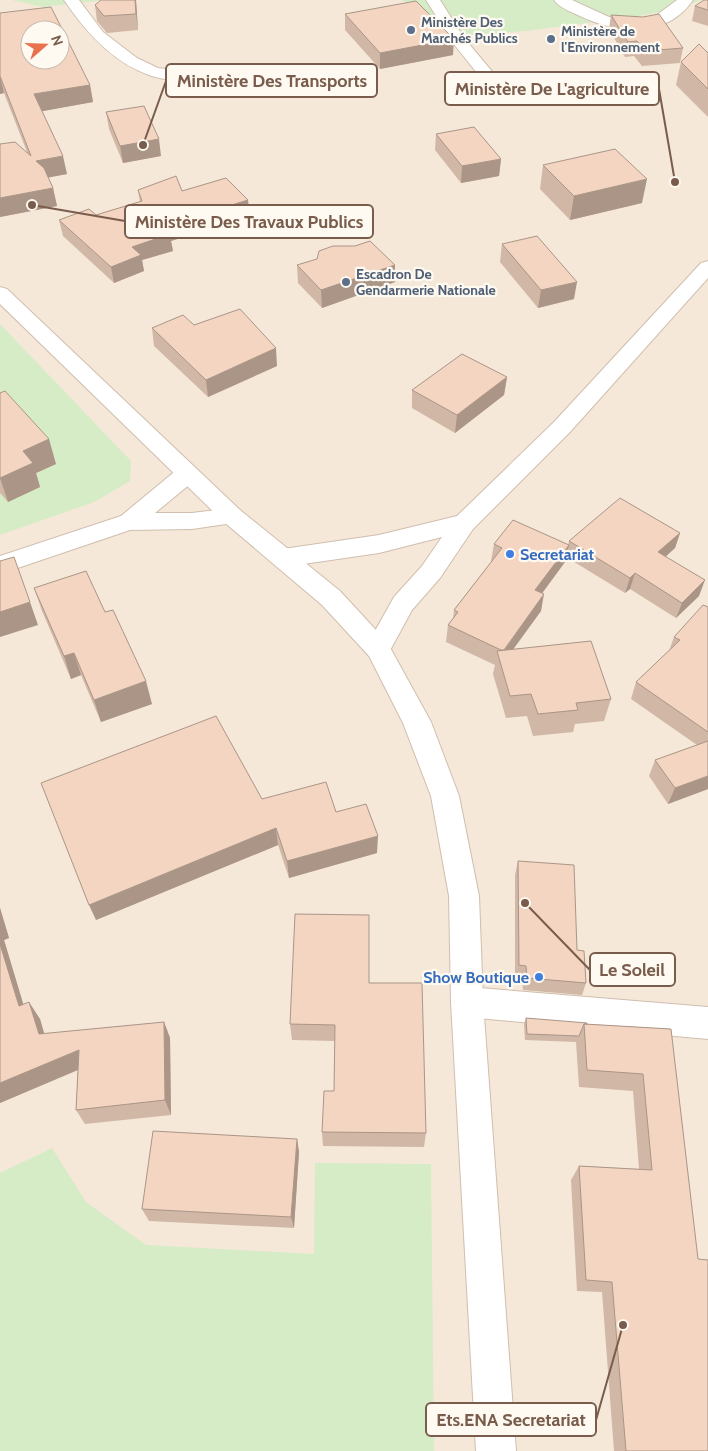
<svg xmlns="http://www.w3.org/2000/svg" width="708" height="1451" font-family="Cabin,sans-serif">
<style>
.residential{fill:#f5e8d8;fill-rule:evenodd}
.green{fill:#d5ecc7}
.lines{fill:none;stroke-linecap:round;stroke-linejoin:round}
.minor-casing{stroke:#d0beae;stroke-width:2}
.tertiary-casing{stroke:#d0beae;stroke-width:2}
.minor{fill:#fff;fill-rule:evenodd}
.tertiary{fill:#fff;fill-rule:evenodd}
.wall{fill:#d1b7a6}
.shaded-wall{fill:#aa9587}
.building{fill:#f3d5c1;stroke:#aa9587;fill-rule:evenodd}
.service-dot{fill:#5c6f8a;stroke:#fffaf1;stroke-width:2}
.shop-dot{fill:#3f7fe0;stroke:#fffaf1;stroke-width:2}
.labels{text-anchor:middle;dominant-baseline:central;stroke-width:4.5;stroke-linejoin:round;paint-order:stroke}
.far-service-label{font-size:14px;font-weight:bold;fill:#4e5e75;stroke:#fffaf1;text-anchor:start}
.shop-label{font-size:16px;font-weight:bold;fill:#366cbe;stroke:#fffaf1;text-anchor:start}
.leader{fill:none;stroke:#795c4c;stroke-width:2}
.callout-dot{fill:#795c4c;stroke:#fffaf1;stroke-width:2}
.callout{fill:#fffaf1;stroke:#795c4c;stroke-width:2}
.callout-label{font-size:18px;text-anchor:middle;font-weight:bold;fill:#795c4c}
</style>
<rect width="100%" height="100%" fill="#fdf6ea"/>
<path class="residential" d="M0,0H708V1451H0ZM30,30H60V60H30Z"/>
<path class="green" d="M12,0H104L43,7Z
M401,0H701L679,8L634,17L526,31L473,35L456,33L444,27L428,13Z
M0,324L131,461L130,481L94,502L0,535Z
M52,1148L86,1202L146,1245L314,1254L315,1163L431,1164L434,1451H0V1173Z"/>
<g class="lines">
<defs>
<path id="minor" d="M64,0H79L103,32L137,58L158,68L232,77L266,87L268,90L266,93C253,97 238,88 225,86C204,83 167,82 149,75C112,62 85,31 64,0Z
M426,0H440L464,38L495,75L493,78H481L453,43Z
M554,0H572L609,17L638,21L654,17L677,0H693C666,39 618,34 580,16C572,12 559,8 554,0Z
M708,261V278L570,432L473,529L440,578L412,610L387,656L378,659L369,656L365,649L394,597L422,566L442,537L379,553L283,567L274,564L271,558L274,552L283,549L379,535L457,516L554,422L701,263Z
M187,466L195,468L199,474L195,480L155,513H192L232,508L240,510L244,516L240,522L192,529L130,530L0,574V556L121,516L179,468Z
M467,987L708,1007V1039L467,1017L456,1013L451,1002L456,991Z"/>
<path id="tertiary" d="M0,287L7,289L240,510L340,591L387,642L431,722L459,796L479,896L483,1002L516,1451H476L451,1002L449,896L431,796L403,723L369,656L322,605L224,522L0,304Z"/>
</defs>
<use href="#minor" class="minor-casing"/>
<use href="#tertiary" class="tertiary-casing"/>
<use href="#minor" class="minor"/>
<use href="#tertiary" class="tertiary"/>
</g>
<path class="wall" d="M136,0L138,30L107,33L97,21L95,5Z
M708,0V26L692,21L695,6Z
M0,13L90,85L93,102L42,111L67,174L48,177L53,188L57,206L0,217V144L27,152L4,93L0,94Z
M345,14L453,55L380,69L345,30Z
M611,15L683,48L680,63L642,66L634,56L625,57L609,29Z
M708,53V117L676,85L681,62Z
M106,112L161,156L123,163L109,129Z
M436,134L501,159L499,176L461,183L435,150Z
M543,165L642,203L570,220L540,189Z
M138,190L182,191L250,216L171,241L173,251L142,260L144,271L114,283L63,236L59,220L96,215L140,202Z
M502,244L574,299L538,308L500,262Z
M297,265H395V282L322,308L298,283Z
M194,325L277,366L208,397L154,346L152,328Z
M507,377L504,395L455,433L412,408V390Z
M0,393L56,464L36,473L40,487L8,502L0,493Z
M680,533L675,548L666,556L699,596L676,618L630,589L625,593L566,557L565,562L542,593L541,611L513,649L611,699L604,721L575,724L573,732L533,736L527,716L506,718L493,674L495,665L446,642L448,625L453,619L454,610L492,561H491L494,544L568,545L569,541Z
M34,588L105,612L152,704L101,722L81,675L71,679L42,611Z
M708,607V789L668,804L649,776L655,760L697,745L631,699L636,682L669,651L674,637Z
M262,799L336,812L377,853L289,878L278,845L96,920Z
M518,861L577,950L586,983L582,995L523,990L522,978L515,977V875Z
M0,908L9,938L4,940L23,1004L40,1019L44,1034L164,1022L170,1038L171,1115L85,1124L76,1110L78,1070L0,1103Z
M369,983L426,1133L424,1147L323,1146L322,1132L334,1091L335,1041L292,1040L290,1024Z
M526,1018L587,1024L671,1029L708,1451H614L602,1292L577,1291L571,1180L579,1166L639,1169L633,1091L579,1087L576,1042L525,1040L524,1024Z
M297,1139L299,1152L294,1228L149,1221L142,1209Z"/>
<path class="shaded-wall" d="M135,0H136L138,30L136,14Z
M454,39L453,55L380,69V53Z
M0,76L4,93L0,94Z
M90,85L93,102L38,112L34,94Z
M159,139L161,156L123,163L120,146Z
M63,156L67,174L41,179L36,161Z
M501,159L499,176L461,183L462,166Z
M647,179L642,203L570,220L574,196Z
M53,188L57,206L0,217V198Z
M248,200L250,216L171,241L173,251L142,260L144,271L114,283L111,267L132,247L163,226Z
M395,265V282L322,308L321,290Z
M577,282L574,299L538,308L541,290Z
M276,348L277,366L208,397L206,380Z
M507,377L504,395L455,433L457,415Z
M49,439L56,464L36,473L40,487L8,502L0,478L23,451Z
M680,533L675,548L654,567L658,552Z
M569,545L565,562L532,607L535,590Z
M635,573L630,589L625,593L630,578Z
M705,580L699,596L676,618L682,603Z
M544,594L541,611L501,666L503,652Z
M30,602L38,625L0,637V612Z
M74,653L81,675L71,679L64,656Z
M146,681L152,704L101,722L94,700Z
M708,776V789L668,804L675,788Z
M276,828L278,845L96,920L89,905Z
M378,836L377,853L289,878L287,861Z
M0,908L9,938L4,940L29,1023L19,1006L0,944Z
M29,1002L40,1019L49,1050L39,1034Z
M164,1022L170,1038L171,1115L165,1100Z
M79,1050L87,1066L0,1103V1083Z
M297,1139L299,1152L294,1228L291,1217Z"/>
<path class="building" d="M101,0H135L136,14L104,16L95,5Z
M704,0H708V10L695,6Z
M416,1L454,39L380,53L345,14Z
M51,7L90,85L34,94L63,156L36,161L44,168L53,188L0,198V144L15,142L31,156L0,76V13ZM30,30H60V60H30Z
M659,14L683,48L645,51L637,41L628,42L611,15L643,17Z
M699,44L708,53V89L681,62Z
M144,106L159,139L120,146L106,112Z
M474,127L501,159L462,166L436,134Z
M615,149L647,179L574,196L543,165Z
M176,176L182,191L226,178L248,200L163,226L170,234L132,247L141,255L111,267L59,220L89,209L96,215L142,201L138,190Z
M537,236L577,282L541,290L502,244Z
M370,241L395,265L321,290L297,265L317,259L319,251L333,246H355Z
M240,309L276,348L206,380L152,328L183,315L194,325Z
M462,354L507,377L457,415L412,390Z
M5,391L49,439L23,451L33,463L0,478V393Z
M620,498L680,533L658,552L705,580L682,603L635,573L630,578L569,541Z
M513,520L569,545L535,590L544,594L504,650H501L448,625L458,612L454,610L502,548L494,544Z
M14,557L30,602L0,612V561Z
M86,571L105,612L113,610L146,681L94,700L74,653L64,656L34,588Z
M703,605L708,607V732L636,682L680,640L674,637Z
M591,641L611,699L576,703L578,710L538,714L531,694L510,696L497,651Z
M216,716L262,799L326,782L336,812L366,804L378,836L287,861L276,828L89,905L41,783Z
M708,741V776L675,788L655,760Z
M518,861L574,865L577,950L584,951L586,983L527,978L526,966L519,965Z
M295,914L369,915V983H422L426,1133L322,1132L324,1091H334L335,1025L290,1024Z
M0,944L19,1006L29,1002L39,1034L164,1022L165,1100L76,1110L79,1050L0,1083Z
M526,1018L587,1023V1024H584L579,1036L527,1034Z
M584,1024L671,1029L698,1259L708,1260V1451H626L612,1282L586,1280L579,1166L652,1170L643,1074L587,1070Z
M153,1131L297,1139L291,1217L142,1209Z"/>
<g class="service-dot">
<circle cx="411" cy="30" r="5"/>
<circle cx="551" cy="39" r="5"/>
<circle cx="346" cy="282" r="5"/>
</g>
<g class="shop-dot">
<circle cx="510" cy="554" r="5"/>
<circle cx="539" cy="977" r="5"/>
</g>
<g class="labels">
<g class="far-service-label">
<text x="421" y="22">Ministère Des<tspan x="421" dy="16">Marchés Publics</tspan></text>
<text x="561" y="31">Ministère de<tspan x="561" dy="16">l'Environnement</tspan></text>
<text x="356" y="274">Escadron De<tspan x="356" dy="16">Gendarmerie Nationale</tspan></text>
</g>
<g class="shop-label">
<text x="520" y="554">Secretariat</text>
<text x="529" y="977" text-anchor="end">Show Boutique</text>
</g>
</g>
<path class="leader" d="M143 145L166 81M675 182L659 89M32 205L125 221M525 903L590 970M623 1325L596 1420"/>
<g class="callout-dot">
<circle cx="143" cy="145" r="5"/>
<circle cx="675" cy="182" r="5"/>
<circle cx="32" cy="205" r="5"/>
<circle cx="525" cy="903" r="5"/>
<circle cx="623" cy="1325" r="5"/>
</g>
<g class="callout">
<rect x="166" y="64" width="211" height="33" rx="5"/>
<rect x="445" y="72" width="214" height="33" rx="5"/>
<rect x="125" y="205" width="248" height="33" rx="5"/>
<rect x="590" y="953" width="85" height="33" rx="5"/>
<rect x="426" y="1403" width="170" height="33" rx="5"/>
</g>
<g class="callout-label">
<text x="272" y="87">Ministère Des Transports</text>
<text x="552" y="95">Ministère De L'agriculture</text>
<text x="249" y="228">Ministère Des Travaux Publics</text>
<text x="632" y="976">Le Soleil</text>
<text x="511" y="1426">Ets.ENA Secretariat</text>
</g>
<g transform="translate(45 45) rotate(70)"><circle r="24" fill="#fffaf1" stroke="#c9bbaf"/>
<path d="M0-4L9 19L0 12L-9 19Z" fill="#e8724d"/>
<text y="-8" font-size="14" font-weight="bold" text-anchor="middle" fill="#795c4c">N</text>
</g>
</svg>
